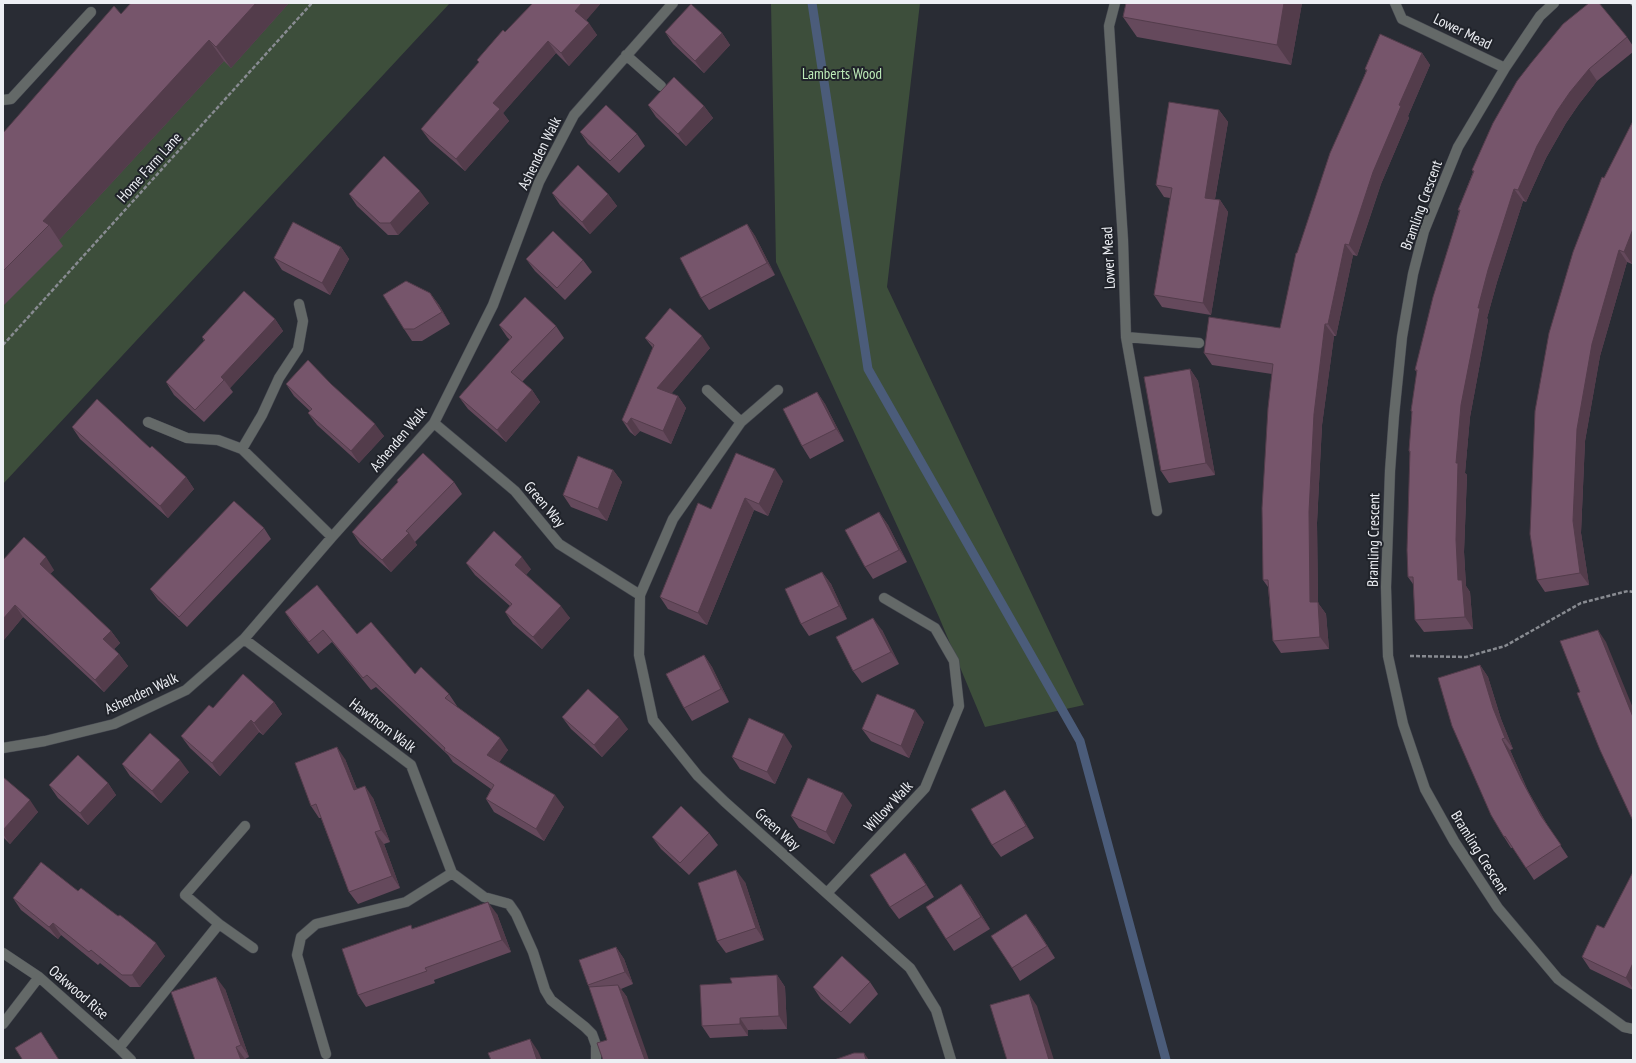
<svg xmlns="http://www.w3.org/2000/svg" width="1636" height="1063" font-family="'PT Sans Narrow',sans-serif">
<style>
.green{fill:#3d4e3b}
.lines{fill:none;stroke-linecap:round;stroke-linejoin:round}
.stream{stroke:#4b5c7a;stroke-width:9}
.minor-casing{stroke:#44474f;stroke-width:11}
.path{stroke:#888b91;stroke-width:2.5;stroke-dasharray:4 2;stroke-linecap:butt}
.minor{stroke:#646968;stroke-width:10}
.wall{fill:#65495c}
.shaded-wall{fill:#533c4b}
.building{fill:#76556b;stroke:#533c4b}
.labels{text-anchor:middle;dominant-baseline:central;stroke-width:4;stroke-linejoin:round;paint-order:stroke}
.street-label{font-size:15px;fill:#edeff4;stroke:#20232a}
.park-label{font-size:15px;fill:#bdebb8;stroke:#20232a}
</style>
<rect width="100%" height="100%" fill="#292c34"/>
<path class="green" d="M255,3H450L3,484V293Z
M771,3H920L887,287L1084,705L985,727L939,617L776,262Z"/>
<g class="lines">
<path class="stream" d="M812,3L868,369L1080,741L1166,1060"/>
<defs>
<path id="minor" d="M1115,3L1109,26L1123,240L1126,337L1157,511
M1395,3L1402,19L1505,68
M1554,3L1540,16L1505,68L1458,147L1424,231L1413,274L1402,337L1394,416L1390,471L1386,587L1388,656L1403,724L1425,789L1454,841L1498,908L1558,979L1624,1027L1633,1029
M626,55L661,86
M3,100L11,99L91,12
M1126,337L1199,343
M707,390L741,422
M778,390L741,422L673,519L640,595L639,655L653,720L698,776L725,802L910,968L936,1010L951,1060
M148,422L187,438L218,440L242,449L332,537
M434,423L515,491L559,544L640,595
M242,449L262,415L279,378L298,349L303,321L299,304
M244,639L411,765L452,873
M3,748L45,741L114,724L186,690L244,639L332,537L434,423L493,305L539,182L574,115L673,3
M452,873L484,897L509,904L516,914L533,952L545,990L551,1000L585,1027L592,1034L596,1045V1060
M827,893L925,788L959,706L954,661L935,628L884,598
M219,924L253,948
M3,953L39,977L119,1048L131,1060
M3,1024L39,977
M119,1048L219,924L185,895L245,826
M326,1054L297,955L301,937L316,924L406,902L452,873"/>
</defs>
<use href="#minor" class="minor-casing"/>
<path class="path" d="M1631,3L1633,5
M3,345L312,3
M1410,656L1466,657L1505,646L1581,603L1628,591L1633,592"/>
<use href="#minor" class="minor"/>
</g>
<path class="wall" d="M131,3H289L231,68L224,61L59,240L63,246L3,306V133L121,14Z
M533,3H601L586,20L597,35L569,66L556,53L503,113L509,121L465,171L430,141L421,129L479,63L477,60L505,32Z
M1126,3H1302L1291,65L1137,37L1123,17Z
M665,32L722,33L730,45L704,73L673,44Z
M1627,37L1633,46V52L1597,81L1579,104L1566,123L1546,158L1526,202L1523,201L1497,282L1487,318L1488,320L1470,417L1465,473L1467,475L1464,552L1466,586L1470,592L1473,629L1424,632L1415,620L1413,584L1408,577L1410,453L1409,451L1412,412L1411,411L1417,372L1415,370L1459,211L1458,210L1473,172L1472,170L1493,123Z
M1422,53L1430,65L1408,116L1409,118L1381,184L1357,256L1353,255L1336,336H1334L1322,425L1317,523L1318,603L1326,614L1329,649L1281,653L1273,641L1268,587L1263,580L1272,374L1212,365L1204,353L1280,328L1297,253L1366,71L1365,69Z
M648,105L704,106L713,118L686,146L656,117Z
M1219,110L1228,122L1215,199L1220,200L1228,212L1211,315L1162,307L1154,295L1170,198L1164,197L1156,185Z
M1633,121V263L1632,264L1627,262L1600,356L1585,441L1581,533L1589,585L1545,592L1537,580L1604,178Z
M580,132L637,134L645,146L619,173L588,144Z
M552,193L608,194L617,206L590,234L560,205Z
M349,194L429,203L398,235H388L357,206Z
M747,224L755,236L775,275L709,310L701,298Z
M341,247L349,259L330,295L282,270L274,258Z
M526,259L583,260L592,272L565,300L535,271Z
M430,293L439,305L450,324L422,341H412L404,329Z
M275,319L283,331L230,388L233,392L204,422L174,395L166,382L204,341L202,337Z
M499,325L556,326L564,338L522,382L532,390L540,402L506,442L468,409L459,397L510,340L507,337Z
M645,338L710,348L671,394L678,396L686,408L671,444L640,431L635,436L630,432L622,420L653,348Z
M1190,369L1198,381L1215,475L1169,483L1161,471Z
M286,384H331L384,436L359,463L317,425L308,413L310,411L294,396Z
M817,392L825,404L844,441L810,459L802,446Z
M72,427L150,448L186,477L194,489L168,518L80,439Z
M613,470L622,482L607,521L571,507L563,495Z
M397,480L454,482L462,494L415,542L417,545L391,572L360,544L352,532L398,482Z
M783,481L768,516L754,510L707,625L668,609L660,597L711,509Z
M879,512L888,525L907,562L873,579L865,567Z
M264,528L271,539L187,627L158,600L150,589Z
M3,560L54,570L50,574L111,631L120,643L114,649L119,654L128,666L104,692L23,617L3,641Z
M466,563L531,569L526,575L570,618L542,649L513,624L505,612L510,606L475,575Z
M822,572L831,584L847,619L809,636L801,624Z
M285,612L357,634L415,674L449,694L457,706L456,707L508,750L499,762L564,807L544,841L494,812L486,799L491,789L453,762L448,755L376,687L371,690L332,642L318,654L293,624Z
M882,630L899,664L862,683L853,671Z
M704,655L712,667L729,702L692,721L684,708Z
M1480,665L1488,677L1501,719L1513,749L1510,750L1528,791L1549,828L1568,857L1534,880L1513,848H1511L1504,837Z
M274,702L282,714L263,735L259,732L220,776L190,748L181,736L213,708Z
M562,717L628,729L602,757L571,729Z
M924,722L909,758L871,741L862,729Z
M792,746L775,784L740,769L732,757Z
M345,759L357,789L373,798L390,842L384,844L400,888L358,904L349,892L321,818H319L311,806Z
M122,764L189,772L161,803L130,776Z
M3,777L38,812L10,844L3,837Z
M108,783L116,795L88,825L58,798L49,785Z
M1013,802L1034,838L1001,857L992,845Z
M852,805L834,844L799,828L791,816Z
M709,833L718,845L689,875L661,849L652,837Z
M914,865L934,897L899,919L890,907Z
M1633,872V990L1590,969L1582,957L1604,928Z
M745,882L764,940L726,953L717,941Z
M78,891L165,956L140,987H130L100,963L98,965L61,935L58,939L21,910L13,898Z
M970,896L990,929L954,951L946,939Z
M497,914L511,952L434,980L435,983L366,1007L358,995L413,928Z
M1035,926L1055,958L1020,981L1012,968Z
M616,947L624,959L633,984L621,989L627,997L607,1040L589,987L588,985Z
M777,975L785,987L787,1029L748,1030V1036L710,1038L702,1026L732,983Z
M870,982L878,994L850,1024L821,999L813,987Z
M225,989L249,1057L245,1059V1060H195Z"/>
<path class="shaded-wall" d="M256,3H289L231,68L216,47Z
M582,3H601L584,23L575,11Z
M1284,3H1302L1291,65L1277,45Z
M589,23L597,35L569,66L561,53Z
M722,33L730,45L704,73L695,61Z
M209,40L224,61L59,240L49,225L43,221Z
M548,41L556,53L503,113L509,121L465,171L456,159L493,103Z
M1422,53L1430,65L1408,116L1409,118L1381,184L1357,256L1349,245L1373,172L1399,105Z
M1589,69L1597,81L1579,104L1566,123L1546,158L1526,202L1518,190L1537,146L1557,111L1570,92Z
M704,106L713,118L686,146L678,134Z
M1219,110L1228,122L1213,210L1205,198Z
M1514,189L1523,201L1497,282L1487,318L1488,320L1470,417L1465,473L1467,475L1464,552L1466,586L1470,592L1473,629L1465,617L1458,580L1456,540V463L1461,405L1478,308L1488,270Z
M420,191L429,203L398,235L390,223Z
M608,194L617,206L590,234L582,222Z
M1220,200L1228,212L1211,315L1203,303Z
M747,224L755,236L775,275L767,263Z
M1633,229V263L1632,264L1624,252Z
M1345,244L1353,255L1336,336L1328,324Z
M341,247L349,259L330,295L322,283Z
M1619,250L1627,262L1600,356L1585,441L1581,533L1589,585L1580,573L1573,521L1577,429L1592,344Z
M430,293L439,305L450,324L442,312Z
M275,319L283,331L230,388L224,380L221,377Z
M1325,324L1334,336L1322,425L1317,523L1318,603L1326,614L1329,649L1320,637L1310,602L1309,512L1314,414Z
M702,336L710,348L666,400L657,388Z
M1190,369L1198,381L1215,475L1206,463Z
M532,390L540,402L506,442L497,430Z
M817,392L825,404L844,441L836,429Z
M678,396L686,408L671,444L663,431Z
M631,418L640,431L635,436L627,424Z
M375,424L384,436L359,463L351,451Z
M775,469L783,481L768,516L759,504Z
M613,470L622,482L607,521L598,509Z
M186,477L194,489L168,518L160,506Z
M745,498L754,510L707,625L698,613Z
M879,512L888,525L907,562L899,550Z
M409,533L417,545L391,572L382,560Z
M46,557L54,570L48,576L40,564Z
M522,557L531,569L524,577L515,565Z
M822,572L831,584L847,619L839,606Z
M15,605L23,617L3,641V619Z
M561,606L570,618L542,649L533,637Z
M873,618L882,630L899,664L891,652Z
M1598,630L1606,642L1633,708V717Z
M111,631L120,643L112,651L103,639Z
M119,654L128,666L104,692L95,680Z
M704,655L712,667L729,702L721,689Z
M1480,665L1488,677L1501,719L1513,749L1505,738L1493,708Z
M274,702L282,714L263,735L254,723Z
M915,710L924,722L909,758L901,746Z
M619,717L628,729L602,757L594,745Z
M251,720L259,732L220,776L212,763Z
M784,734L792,746L775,784L767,772Z
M500,738L508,750L496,767L487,755Z
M1502,739L1510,750L1528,791L1549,828L1568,857L1541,816L1521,779Z
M337,747L345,759L362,802L354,790Z
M180,760L189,772L161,803L152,791Z
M108,783L116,795L88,825L80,813Z
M365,786L373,798L390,842L381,830Z
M1005,790L1013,802L1034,838L1026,826Z
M843,793L852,805L834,844L826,832Z
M555,795L564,807L544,841L536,829Z
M30,800L38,812L10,844L3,834V830Z
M375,832L384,844L400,888L392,876Z
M905,853L914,865L934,897L926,885Z
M736,870L745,882L764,940L756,928Z
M961,884L970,896L990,929L981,917Z
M488,902L497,914L511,952L502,940Z
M1026,914L1035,926L1055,958L1047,946Z
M53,923L61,935L58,939L49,927Z
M156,943L165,956L140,987L132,975Z
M616,947L624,959L633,984L625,972Z
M1633,963V989L1626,978Z
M777,975L785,987L787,1029L779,1016Z
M216,977L225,989L249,1057L241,1045Z
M618,985L627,997L649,1060H645Z
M1029,994L1037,1006L1054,1060H1049Z
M740,1018L748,1030V1036L740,1024Z
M530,1039L538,1051L542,1060H537Z
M236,1047L245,1059V1060H241Z
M864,1053L869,1060H866Z"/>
<path class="building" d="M131,3H256L216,47L209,40L43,221L49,225L3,271V133L114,6L121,14Z
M533,3H582L575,11L589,23L561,53L548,41L493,103L500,109L456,159L421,129L479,62L477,60L503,30L505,32Z
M1126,3H1284L1277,45L1123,17Z
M1589,3H1599L1627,37L1589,69L1570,92L1557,111L1537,146L1518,190L1514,189L1488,270L1478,308H1480L1461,405L1456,463H1458L1456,540L1458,580H1462L1465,617L1415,620L1413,577H1408L1407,550L1410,451H1409L1412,411H1411L1417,370H1415L1433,297L1460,210H1458L1474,171L1472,170L1493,123L1517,81L1531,63L1563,24Z
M691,4L722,33L695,61L665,32Z
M1380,34L1422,53L1399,105L1401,106L1373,172L1349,245L1345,244L1328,324H1325L1314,414L1309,512L1310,602H1318L1320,637L1273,641L1268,580H1263L1262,508L1268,408L1273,364L1204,353L1209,317L1280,328L1296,253H1297L1330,153L1367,70L1365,69Z
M674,77L704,106L678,134L648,105Z
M1169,102L1219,110L1205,198L1220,200L1203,303L1154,295L1172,188L1156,185Z
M606,105L637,134L610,161L580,132Z
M1633,121V229L1624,252L1619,250L1592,344L1577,429L1573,521L1580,573L1537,580L1530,534L1535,411L1549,333L1573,252L1602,177L1604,178Z
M384,156L420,191L390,223H380L349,194Z
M578,165L608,194L582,222L552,193Z
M293,222L341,247L322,283L274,258Z
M747,224L767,263L701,298L680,258Z
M553,231L583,260L557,288L526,259Z
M406,281L430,293L442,312L414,329H404L383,295Z
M244,291L275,319L221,377L224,380L195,410L166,382L205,340L202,337Z
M525,297L556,326L511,372L532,390L497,430L459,397L512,337L499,325Z
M670,308L702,336L657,388L678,396L663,431L631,418L627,424L622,420L654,345L645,338Z
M308,360L331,384L375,424L351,451L308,413L312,409L286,384Z
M1190,369L1206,463L1161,471L1144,377Z
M817,392L836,429L802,446L783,409Z
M97,399L150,448L152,446L186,477L160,506L72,427Z
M423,453L454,482L406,531L409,533L382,560L352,532L398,482L397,480Z
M736,453L775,469L759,504L745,498L698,613L660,597L698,503L711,509Z
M578,456L613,470L598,509L563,495Z
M234,501L264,528L179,617L150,589Z
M879,512L899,550L865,567L845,530Z
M494,531L522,557L515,565L561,606L533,637L505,612L512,604L466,563Z
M24,537L46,557L40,564L111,631L103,639L119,654L95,680L15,605L3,619V560Z
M822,572L839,606L801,624L785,589Z
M317,585L357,634L371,622L415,674L421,667L449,694L445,698L500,738L487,755L555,795L536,829L486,799L494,785L444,750L445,748L367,675L363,678L323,630L309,642L285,612Z
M873,618L891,652L853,671L836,637Z
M1598,630L1633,717V821L1600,750L1577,693L1580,692L1560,641Z
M704,655L721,689L684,708L666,674Z
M1480,665L1493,708L1505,738L1502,739L1521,779L1541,816L1561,845L1526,868L1505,836L1504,837L1491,815L1452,726L1438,678Z
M243,674L274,702L254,723L251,720L212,763L181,736L209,705L213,708Z
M588,689L619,717L594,745L562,717Z
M877,694L915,710L901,746L862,729Z
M749,718L784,734L767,772L732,757Z
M150,733L180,760L152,791L122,764Z
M337,747L354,790L365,786L381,830L375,832L392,876L349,892L316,804L311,806L295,763Z
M78,755L108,783L80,813L49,785Z
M3,777L30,800L3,830Z
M808,778L843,793L826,832L791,816Z
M1005,790L1026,826L992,845L971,809Z
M681,806L709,833L680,863L652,837Z
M905,853L926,885L890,907L870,875Z
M41,862L78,891L81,888L118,916L120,915L156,943L132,975H122L91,950L89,952L53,923L49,927L13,898Z
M736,870L756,928L717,941L698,883Z
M1633,872V963L1626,978L1582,957L1597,925L1604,928Z
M961,884L981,917L946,939L926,907Z
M488,902L502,940L425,968L427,971L358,995L342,949L411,925L412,929Z
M1026,914L1047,946L1012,968L991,936Z
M616,947L625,972L588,985L579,960Z
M842,956L870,982L841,1012L813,987Z
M777,975L779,1016L740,1018V1024L702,1026L700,985L732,983L730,978Z
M216,977L241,1045L236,1047L241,1060H195L171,992Z
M618,985L645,1060H603L597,1043L607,1040L589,987Z
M1029,994L1049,1060H1007L990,1005Z
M41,1032L59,1060H21L22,1059L15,1048Z
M530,1039L537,1060H491L488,1053Z
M854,1053H864L866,1060H834Z"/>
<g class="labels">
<g class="street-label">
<text transform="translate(1463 31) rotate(26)">Lower Mead</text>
<text transform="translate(539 153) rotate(-64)">Ashenden Walk</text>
<text transform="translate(149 167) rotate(-48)">Home Farm Lane</text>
<text transform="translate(1421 205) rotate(-70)">Bramling Crescent</text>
<text transform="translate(1108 258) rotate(-93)">Lower Mead</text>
<text transform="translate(398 439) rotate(-50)">Ashenden Walk</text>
<text transform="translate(545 504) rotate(50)">Green Way</text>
<text transform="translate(1373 540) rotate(-89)">Bramling Crescent</text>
<text transform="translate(141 693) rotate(-25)">Ashenden Walk</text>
<text transform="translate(383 725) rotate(37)">Hawthorn Walk</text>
<text transform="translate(888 806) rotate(-47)">Willow Walk</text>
<text transform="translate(778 829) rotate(42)">Green Way</text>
<text transform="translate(1480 852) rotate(58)">Bramling Crescent</text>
<text transform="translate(79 992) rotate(41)">Oakwood Rise</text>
</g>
<g class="park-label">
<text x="842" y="73">Lamberts Wood</text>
</g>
</g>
<rect width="1636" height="1063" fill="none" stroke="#edeff4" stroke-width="8"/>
</svg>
